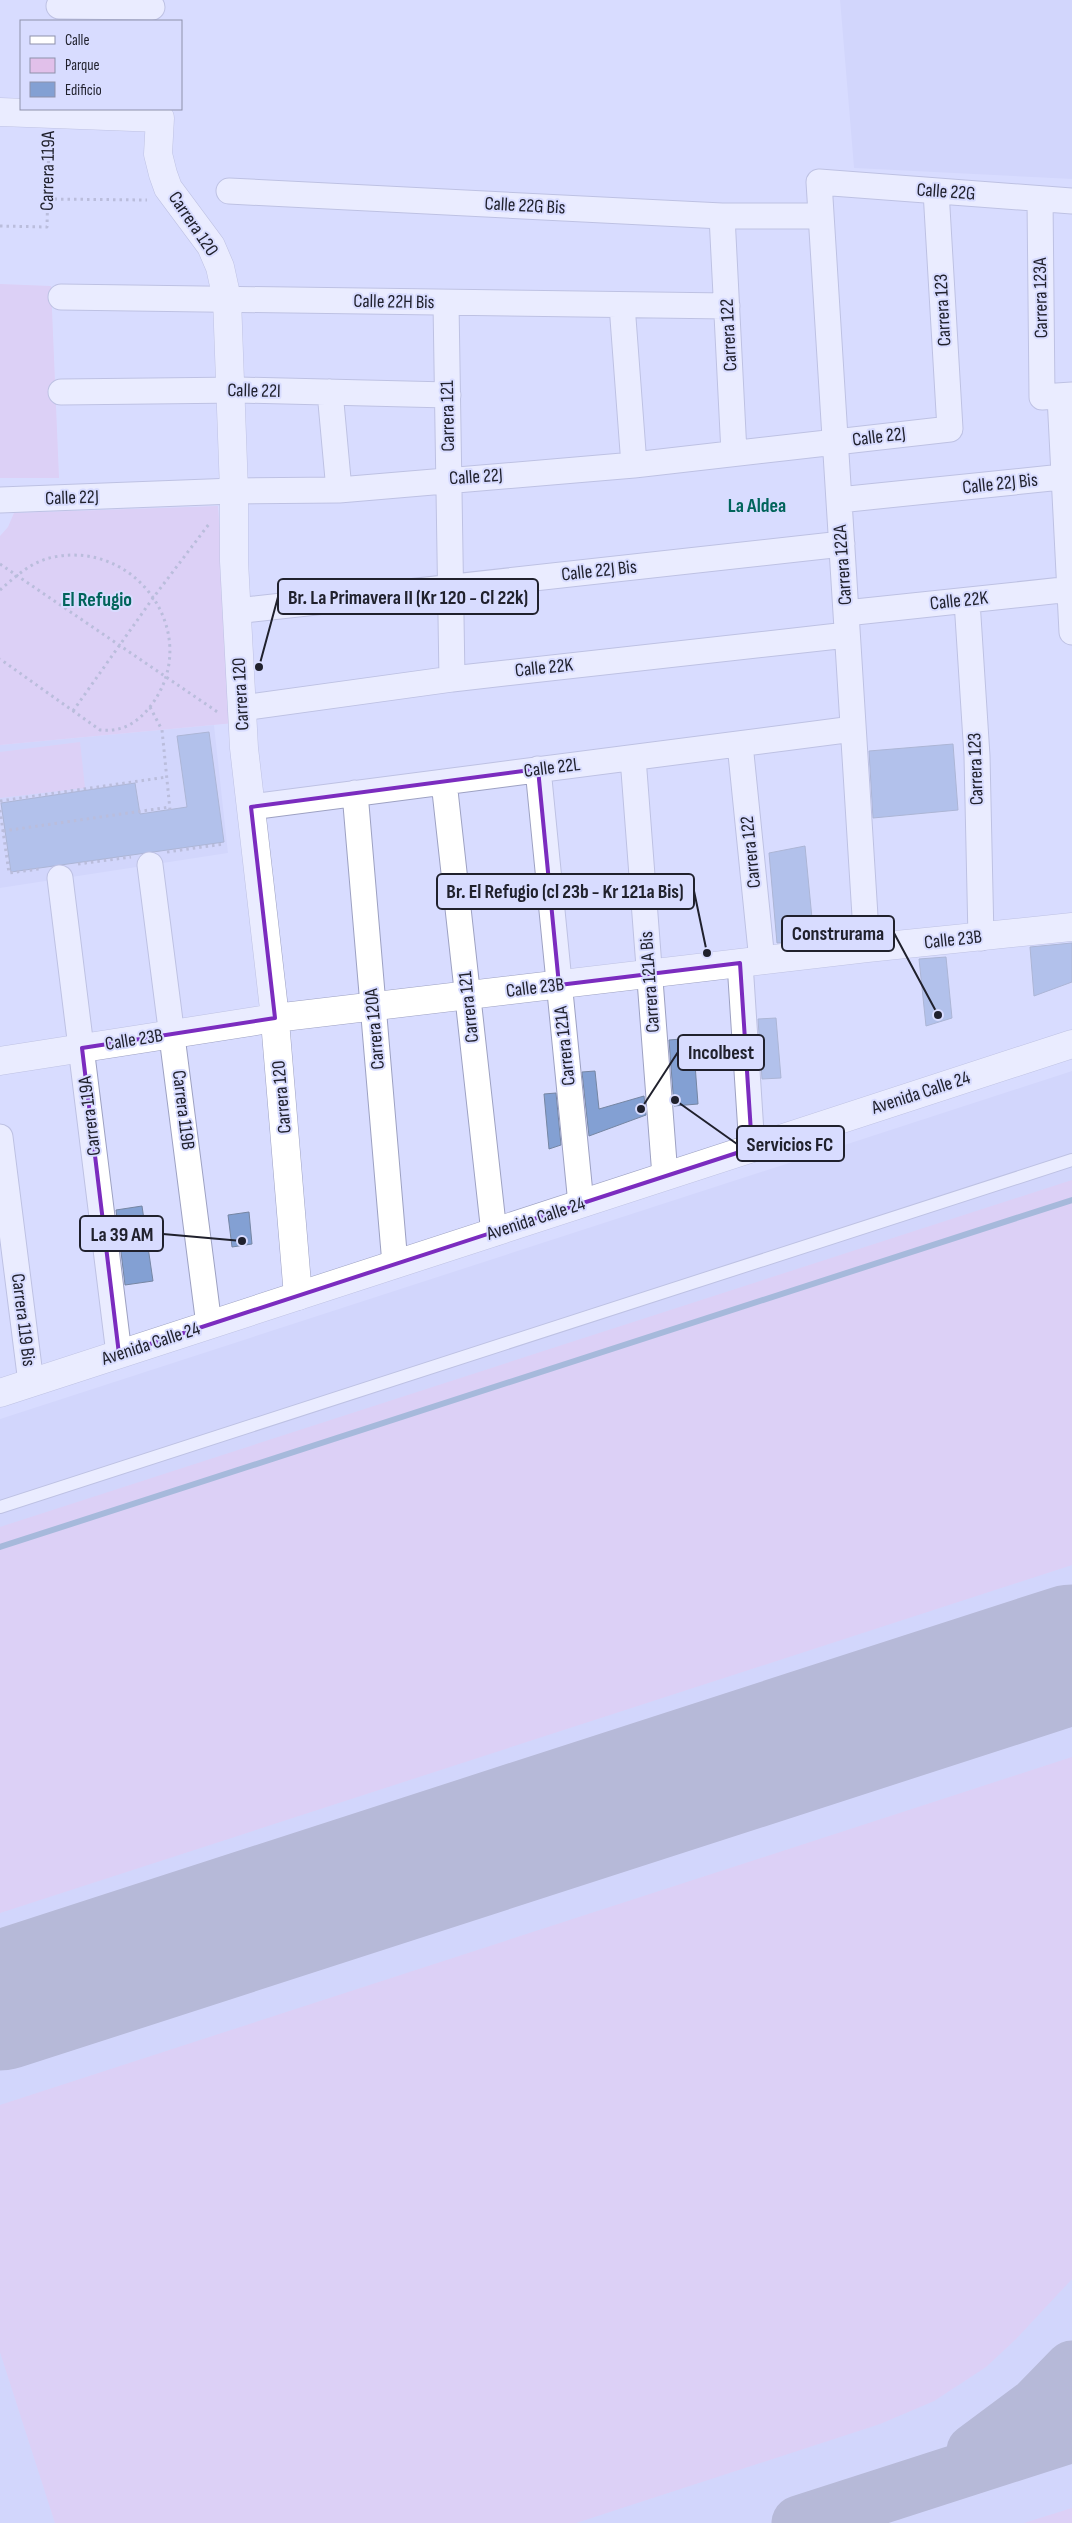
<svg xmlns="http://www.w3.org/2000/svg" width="1072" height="2523" font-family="'Sofia Sans Condensed',sans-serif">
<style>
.built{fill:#cbcff8}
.green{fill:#e1c0ea}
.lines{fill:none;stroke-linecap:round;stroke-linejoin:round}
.stream{stroke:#688faf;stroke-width:6}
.taxiway{stroke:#8c8ea8;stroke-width:55}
.runway{stroke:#8c8ea8;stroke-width:139}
.building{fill:#83a0d3;stroke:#7686a3}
.service-casing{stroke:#9da1c2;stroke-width:14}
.minor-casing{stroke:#9da1c2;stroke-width:27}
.tertiary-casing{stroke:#9da1c2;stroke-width:29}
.secondary-casing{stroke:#9da1c2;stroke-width:29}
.path{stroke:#9497b1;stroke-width:3;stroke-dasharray:2.5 4;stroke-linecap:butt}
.service{stroke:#fff;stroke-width:12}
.minor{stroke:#fff;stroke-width:25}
.tertiary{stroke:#fff;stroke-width:28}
.secondary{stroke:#fff;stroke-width:28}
.marked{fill:none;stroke:#7b2cbf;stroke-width:4;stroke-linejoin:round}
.labels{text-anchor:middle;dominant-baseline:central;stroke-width:4;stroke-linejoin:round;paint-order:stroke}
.street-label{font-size:19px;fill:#20212d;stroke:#d8dcff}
.neighbourhood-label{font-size:20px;font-weight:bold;fill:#01645b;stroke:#d8dcff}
.leader{fill:none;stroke:#20212d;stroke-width:2}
.callout-dot{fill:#20212d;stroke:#d8dcff;stroke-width:2}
.callout{fill:#d8dcff;stroke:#20212d;stroke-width:2}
.callout-label{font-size:20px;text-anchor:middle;font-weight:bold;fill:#20212d}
</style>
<rect width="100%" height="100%" fill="#d8dcff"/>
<path class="built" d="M840,0H1072V179L854,168Z
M214,725L228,853L0,888V745Z
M1072,1071V2523H0V1419Z"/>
<path class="green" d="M0,284L51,286L59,478H0Z
M218,506L234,723L0,745V536L8,527L14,513Z
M80,742L85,788L0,798V752Z
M1072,1180V1565L0,1913V1527Z
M1072,1757V2279L1016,2339L986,2367L934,2401L880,2424L576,2523H55L0,2352V2105Z
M1072,2508V2523H1024Z"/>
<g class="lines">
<path class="stream" d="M0,1547L1072,1200"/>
<path class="taxiway" d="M974,2451L1036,2405L1072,2368
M799,2523L1072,2435"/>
<path class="runway" d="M0,2001L1072,1654"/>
</g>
<path class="building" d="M209,732L224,842L11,872L1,803L135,783L140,814L187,807L177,736Z
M953,744L958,810L873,818L869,751Z
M805,846L814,939L777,943L769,853Z
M1072,943V982L1034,996L1030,947Z
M946,957L952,1018L926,1026L919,959Z
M776,1018L781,1078L762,1079L758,1019Z
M693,1038L698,1104L674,1106L669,1040Z
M595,1071L599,1109L644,1096L646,1115L589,1136L582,1072Z
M556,1093L561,1145L549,1149L544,1094Z
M142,1206L153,1281L125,1285L116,1210Z
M249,1212L252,1244L232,1247L228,1215Z"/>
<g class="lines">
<defs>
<path id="service" d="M0,1507L1072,1160"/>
<path id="minor" d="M59,6L152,7
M229,191L722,216H821
M1040,199L1042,397L1072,395
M722,216L734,453
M61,297L727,306
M446,303L452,679
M622,305L634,465
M61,392L240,390L448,395
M330,392L339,490
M1060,396L1072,632
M0,500L234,491L339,490L634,465L950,429L936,191
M839,500L1072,476
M967,601L977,756L981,938
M236,611L842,544
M846,613L1072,589
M242,708L452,679L847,635
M740,744L762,961
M633,758L665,1176
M538,769L581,1204
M444,782L494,1233
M355,793L395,1264
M251,807L853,729
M150,865L209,1325
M60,878L119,1354
M867,948L819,182L1072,201
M740,963L752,1148
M0,1137L31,1383"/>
<path id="tertiary" d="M0,112L160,118L158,154L163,174L168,188L211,246L220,267L227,299L234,491V561L244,748L274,1009L298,1296
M0,1061L275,1018L867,948L1072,927"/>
<path id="secondary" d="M0,1393L1072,1044"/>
</defs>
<use href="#service" class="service-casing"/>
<use href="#minor" class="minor-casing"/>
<use href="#tertiary" class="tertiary-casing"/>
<use href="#secondary" class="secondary-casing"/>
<path class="path" d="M48,199L147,200
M0,226L47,227L49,137
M0,564L219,713
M0,590C16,576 32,561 54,557C140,540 205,639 149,708C136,724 121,732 100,730L0,659
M150,707L162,730L170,810
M73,711L153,598L209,524
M0,801L167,777
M0,810L9,873L39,869
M3,831L170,807
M167,852L224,844
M78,864L131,857"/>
<use href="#service" class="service"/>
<use href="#minor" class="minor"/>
<use href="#tertiary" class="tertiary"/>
<use href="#secondary" class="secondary"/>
</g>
<path d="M0 0H1072V2523H0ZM538,769L559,985L740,963L752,1148L119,1354L82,1048L275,1018L251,807Z" fill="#d8dcff" fill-opacity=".55" fill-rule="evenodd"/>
<path class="marked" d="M538,769L559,985L740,963L752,1148L119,1354L82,1048L275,1018L251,807Z"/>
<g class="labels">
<g class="street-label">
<text transform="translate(48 171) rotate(-89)">Carrera 119A</text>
<text transform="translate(946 192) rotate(4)">Calle 22G</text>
<text transform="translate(525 206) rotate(3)">Calle 22G Bis</text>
<text transform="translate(193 224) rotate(56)">Carrera 120</text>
<text transform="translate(1041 298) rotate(-91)">Carrera 123A</text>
<text transform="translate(394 302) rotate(1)">Calle 22H Bis</text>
<text transform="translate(943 310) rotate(-93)">Carrera 123</text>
<text transform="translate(729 335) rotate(-93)">Carrera 122</text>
<text transform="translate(254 391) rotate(1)">Calle 22I</text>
<text transform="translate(448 416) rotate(-91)">Carrera 121</text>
<text transform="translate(879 437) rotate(-7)">Calle 22J</text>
<text transform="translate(476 477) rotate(-4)">Calle 22J</text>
<text transform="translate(1000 484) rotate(-6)">Calle 22J Bis</text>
<text transform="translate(72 498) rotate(-2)">Calle 22J</text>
<text transform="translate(843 565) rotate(-94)">Carrera 122A</text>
<text transform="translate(599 571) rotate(-6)">Calle 22J Bis</text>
<text transform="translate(959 601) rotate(-6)">Calle 22K</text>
<text transform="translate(544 668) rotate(-6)">Calle 22K</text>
<text transform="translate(241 694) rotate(-93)">Carrera 120</text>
<text transform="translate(552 768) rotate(-7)">Calle 22L</text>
<text transform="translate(976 769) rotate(-92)">Carrera 123</text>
<text transform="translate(751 852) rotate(-96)">Carrera 122</text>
<text transform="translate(953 940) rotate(-6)">Calle 23B</text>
<text transform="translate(650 982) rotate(-94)">Carrera 121A Bis</text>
<text transform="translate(535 988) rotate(-7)">Calle 23B</text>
<text transform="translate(469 1007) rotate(-96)">Carrera 121</text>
<text transform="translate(375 1029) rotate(-95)">Carrera 120A</text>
<text transform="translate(134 1040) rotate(-9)">Calle 23B</text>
<text transform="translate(565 1046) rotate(-96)">Carrera 121A</text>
<text transform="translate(921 1093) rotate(-18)">Avenida Calle 24</text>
<text transform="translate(282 1097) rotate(-95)">Carrera 120</text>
<text transform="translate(183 1110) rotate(83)">Carrera 119B</text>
<text transform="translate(90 1116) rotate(-97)">Carrera 119A</text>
<text transform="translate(536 1219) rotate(-18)">Avenida Calle 24</text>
<text transform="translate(23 1320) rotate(83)">Carrera 119 Bis</text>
<text transform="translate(151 1344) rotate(-18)">Avenida Calle 24</text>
</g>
<g class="neighbourhood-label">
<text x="757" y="506">La Aldea</text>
<text x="97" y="600">El Refugio</text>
</g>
</g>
<path class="leader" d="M259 667L278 597M707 953L694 891M938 1015L894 933M641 1109L678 1052M675 1100L737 1144M242 1241L163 1234"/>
<g class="callout-dot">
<circle cx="259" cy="667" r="5"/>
<circle cx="707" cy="953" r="5"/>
<circle cx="938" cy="1015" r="5"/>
<circle cx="641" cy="1109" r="5"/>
<circle cx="675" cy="1100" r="5"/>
<circle cx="242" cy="1241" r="5"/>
</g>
<g class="callout">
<rect x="278" y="579" width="260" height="35" rx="5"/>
<rect x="437" y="874" width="257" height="35" rx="5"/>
<rect x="782" y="916" width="112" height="35" rx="5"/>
<rect x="678" y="1035" width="86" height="35" rx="5"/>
<rect x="737" y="1126" width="107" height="35" rx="5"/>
<rect x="80" y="1216" width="83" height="35" rx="5"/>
</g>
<g class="callout-label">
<text x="408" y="604">Br. La Primavera II (Kr 120 - Cl 22k)</text>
<text x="565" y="898">Br. El Refugio (cl 23b - Kr 121a Bis)</text>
<text x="838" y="940">Construrama</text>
<text x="721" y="1059">Incolbest</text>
<text x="790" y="1151">Servicios FC</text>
<text x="122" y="1241">La 39 AM</text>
</g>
<rect x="20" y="20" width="162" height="90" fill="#d8dcff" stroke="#8e91ab"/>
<rect x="30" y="36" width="25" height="8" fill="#ffffff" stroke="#8e91ab"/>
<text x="65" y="45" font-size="15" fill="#20212d">Calle</text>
<rect x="30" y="58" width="25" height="15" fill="#e1c0ea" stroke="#8e91ab"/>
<text x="65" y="70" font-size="15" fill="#20212d">Parque</text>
<rect x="30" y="82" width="25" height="15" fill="#83a0d3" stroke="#8e91ab"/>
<text x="65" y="95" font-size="15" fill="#20212d">Edificio</text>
</svg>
